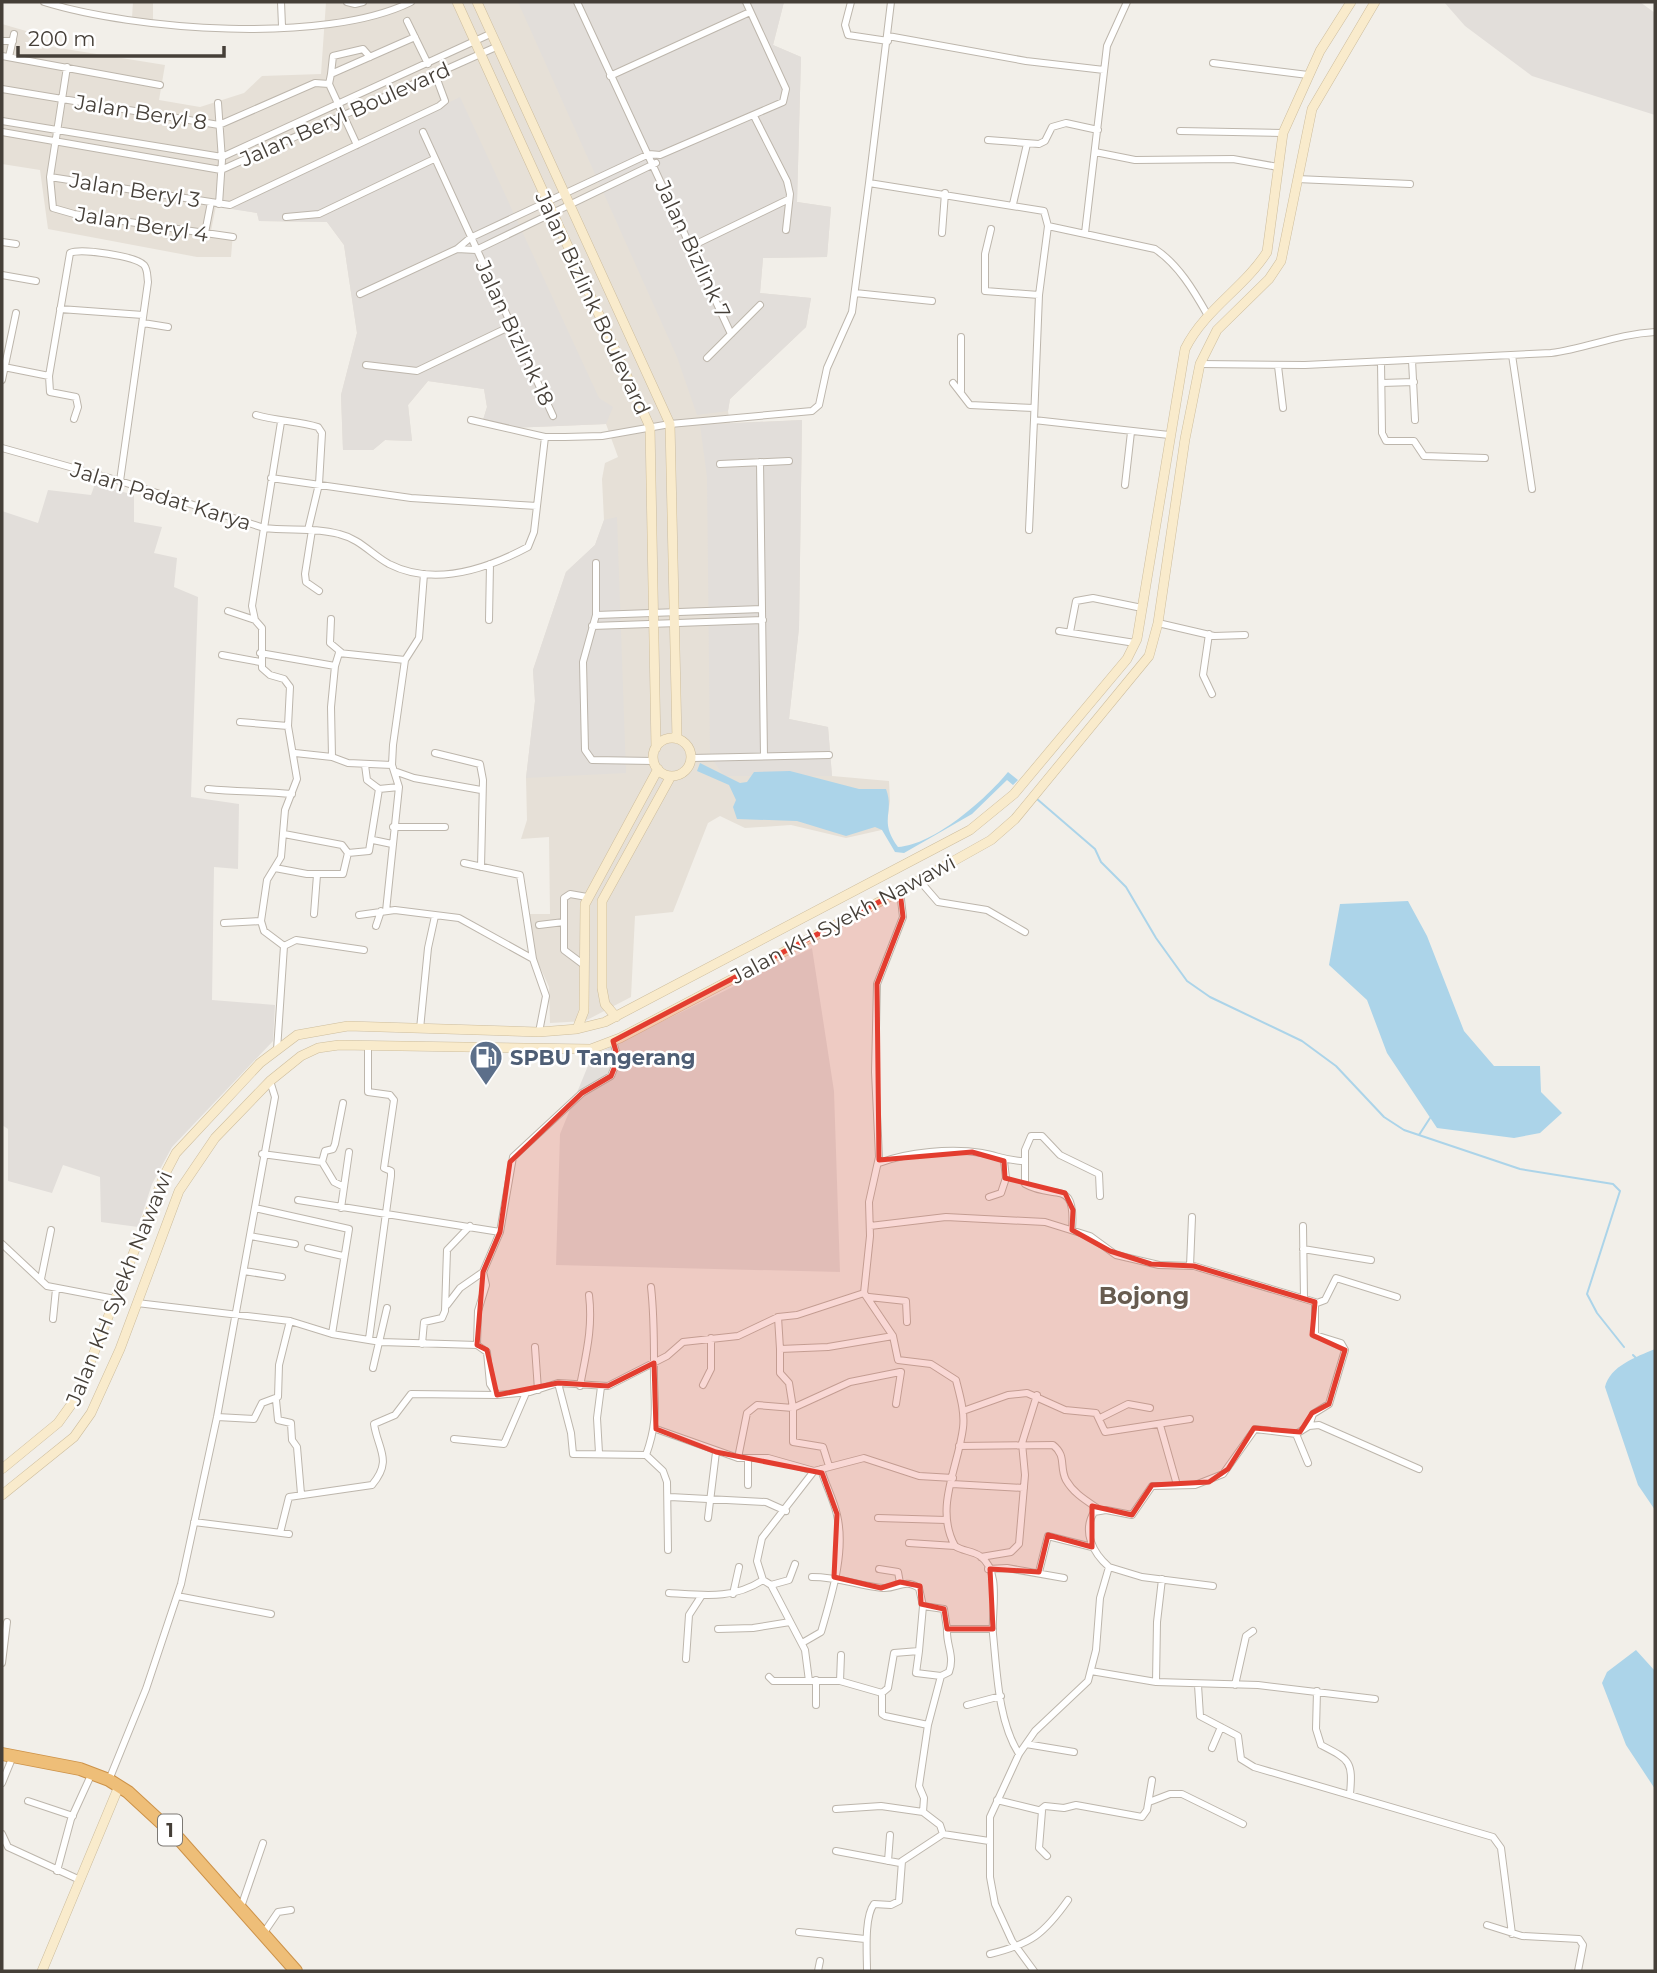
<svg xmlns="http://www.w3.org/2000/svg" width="1657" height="1973" font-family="Montserrat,sans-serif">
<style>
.residential{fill:#e6e0d7}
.industrial{fill:#e2deda}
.water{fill:#acd4e9}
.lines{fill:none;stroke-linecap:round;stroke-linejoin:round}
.stream{stroke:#acd4e9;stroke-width:2}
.street-casing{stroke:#bdb6ac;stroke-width:8}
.secondary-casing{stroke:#cdbd9d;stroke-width:10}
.highway-casing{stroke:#cd9248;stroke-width:14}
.street{stroke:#fff;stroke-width:6}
.secondary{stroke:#f9ebcc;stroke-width:9}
.highway{stroke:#eebe78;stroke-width:12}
.marked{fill:#e33d2f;fill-opacity:0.2;stroke:#e33d2f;stroke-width:5;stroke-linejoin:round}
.labels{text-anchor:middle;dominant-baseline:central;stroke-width:5;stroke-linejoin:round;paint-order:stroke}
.shield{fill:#fff;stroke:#7d7974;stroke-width:2}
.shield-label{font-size:19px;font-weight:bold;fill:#453f38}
.street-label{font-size:21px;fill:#453f38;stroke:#fff}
.service-label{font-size:21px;font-weight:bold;fill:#4e5e75;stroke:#fff;text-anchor:start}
.quarter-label{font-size:24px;font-weight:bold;fill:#675c50;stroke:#fff}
</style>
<rect width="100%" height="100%" fill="#f2efe9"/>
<path class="residential" d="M133,2H153V20L132,18Z
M326,2H784L773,45L801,57L797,202L831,207L827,257L763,258L760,293L811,298L806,327L730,399L728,411L730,423L802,420L799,628L789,719L828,727L832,776L889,781L890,801L886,829L846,838L791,825L745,828L720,816L708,823L673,912L635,916L631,997L585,1021L550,1023L549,987L535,956L527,914H550L549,837L521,839L527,820L526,778L535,701L533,670L566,572L595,545L604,520L602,479L605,463L618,457L606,424L510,428L483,420L487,407L484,389L428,381L408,405L412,441L385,440L373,450H343L341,395L357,333L344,245L327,222L259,221L257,213L216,206L211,231L233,233L231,257H197L48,229L40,170L2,164V24L33,33L28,43L165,65L159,100L200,107L244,93L262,76L321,74Z"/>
<path class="industrial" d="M518,2H784L773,45L801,57L797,202L831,207L827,257L763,258L760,293L811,298L806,327L730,399L728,411L697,415L677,357Z
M1444,2H1640L1655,13V115L1532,76L1465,26Z
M460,97L599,398L613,407L606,424L510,428L483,420L487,407L484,389L428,381L408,405L412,441L385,440L373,450H343L341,395L357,333L344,245L327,222L259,221L257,213L231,209Z
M802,420L799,628L789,719L828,727L832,776H724L710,756L707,477L700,425Z
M95,484L134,495V522L162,527L154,553L177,558L174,587L198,597L191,797L239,804L238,869L214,867L212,1000L275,1005L273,1041L172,1147L152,1184L138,1227L101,1222L100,1177L63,1165L52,1193L8,1181V1129L2,1125V511L38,523L48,490L91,495Z
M617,517L626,773L526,778L535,701L533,670L566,572L595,545L604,520Z
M812,948L834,1091L840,1272L556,1265L560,1134L592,1056Z"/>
<path class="water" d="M700,763L740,783L747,782L754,772L790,771L859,789H886C895,813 878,820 898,847C934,845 986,799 1008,772L1018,780L1013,785L1007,780L972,814L904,853L895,852L882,830L875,827L846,836L797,821L737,819L733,807L736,800L729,785L697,771Z
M1408,901L1427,936L1464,1031L1494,1066H1540L1541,1092L1562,1113L1540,1133L1514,1138L1437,1128L1387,1053L1367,1000L1329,965L1340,904Z
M1655,1349V1510L1638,1485L1605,1387C1610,1366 1636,1357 1655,1349Z
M1636,1650L1655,1671V1789L1626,1745L1602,1683L1607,1672Z"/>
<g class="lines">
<path class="stream" d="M1037,799L1095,849L1101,862L1126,887L1156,938L1187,981L1210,997L1302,1041L1336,1066L1384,1117L1404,1130L1520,1169L1613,1184L1620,1191L1587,1294L1597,1313L1624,1347
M1419,1135L1430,1118
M1633,1355L1637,1359"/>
<defs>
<path id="street" d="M44,2C134,30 324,45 411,2
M281,2L282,26
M347,2L355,4L363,2
M577,2L731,334
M851,2L845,25L848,35L888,41
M891,2L869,183L1044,211L1048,226L1039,295L1034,420L1169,435
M407,21L428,64
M888,36L1026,61L1104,70
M2,41H13
M2,56L160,85
M9,57L14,34
M1213,63L1308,75
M67,67L50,177L53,208L74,214L233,237
M331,74L333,56L363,49L370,57
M610,76L750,12
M329,84L331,74L415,37
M329,84L357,145
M2,89L219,125L315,83L329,84
M218,103L222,160L219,204
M754,116L787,181L790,194L786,230
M2,121L222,157L490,34
M1180,131L1283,133
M2,132L221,170L496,47
M423,132L553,416
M988,140L1039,144L1045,141L1052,127L1066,123L1098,130
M1095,152L1135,160L1233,159L1278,167
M50,177L230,205L439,106L445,101L435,74
M1297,179L1410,184
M1013,204L1027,144
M286,217L319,214L434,159
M1048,226L1155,249C1178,264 1194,291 1207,314
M991,229L985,254V291L1039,295
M205,233L211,202
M942,233L945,193
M1085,233L1107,46L1127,2
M2,242L16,244
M692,246L789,199
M457,249L476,250L656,163
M2,275L36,281
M855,293L932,301
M360,294L457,249L470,238L649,154L660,155L783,102L786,89L746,2
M60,309L143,315
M143,323L168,327
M961,337V391
M1512,355L1532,489
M707,358L760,305
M1412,360L1415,420
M1381,362L1382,433L1386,441H1414L1424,456L1485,458
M1200,364L1305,365L1551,353C1588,348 1617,334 1655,332
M366,365L417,371L511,326
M1278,366L1283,408
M4,367L49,376L70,253C81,248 135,256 144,265C148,270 147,276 148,282L120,481
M49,376L50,392L76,397L78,407L74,419
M2,380L16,313
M953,383L970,405L1034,408
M1382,383L1414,382
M256,415C277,421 298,421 318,427L322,433L319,484L308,530
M471,420L545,437H565L602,436L670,424L812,411L819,405L827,368L852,312L869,183
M281,422L264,528C289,531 315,527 339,534C360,539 371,554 389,564C434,587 487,569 528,547L534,532L545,437
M2,448L120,481L264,528L252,606L255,620L262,628V668L270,675L284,679L290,687L288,726L297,779L285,810L281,857L267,880L261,921L264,931L284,946L277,1050
M760,462L764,756
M720,464L789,461
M271,478L411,498L537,506
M1125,485L1131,432
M312,530L305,574L306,582L319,591
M1029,530L1034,420
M596,563V615L583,662L585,750L592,760L654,761
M228,611L255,620
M596,615L762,609
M331,619L330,643L342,653
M489,620L490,564
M1158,623L1214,636L1245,635
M592,626L763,620
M1059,631L1135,643
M1070,632L1076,601L1093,598L1142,608
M1209,634L1203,675L1212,694
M260,653L335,666L331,707L332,757L348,763L392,765
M222,655L260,662
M335,666L339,653L405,660
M240,722L288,726
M295,753L332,757
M435,753L480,764L483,780L481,867
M691,758L829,755
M365,765L367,780L379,789
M397,772L414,778L481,790
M208,789C236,792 263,791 292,794
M393,827H445
M284,834L342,845L348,853
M373,840L392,844
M464,863L520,875L533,959L546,996L539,1032
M275,868L307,874H343L348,853L369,851L379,789L399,787
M919,880L938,902L987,910L1025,932
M386,911L399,787L392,765L393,745L405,660L419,638L424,574
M314,914L317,875
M359,915L395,910L459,918L533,959
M224,923L261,921
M539,925L564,922
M376,926L381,911
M284,946L296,940L364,950
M584,965L564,950V898L570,894L587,897
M420,1029L428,948L435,916
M368,1046V1092L390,1095L394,1100L384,1168L391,1171V1176L369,1339
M262,1154L322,1162L325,1151L333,1149L335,1144L343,1103
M322,1162L334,1182L344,1187
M879,1163C908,1152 951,1148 982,1153C999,1156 1006,1161 1025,1161
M989,1197L1001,1193L1006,1178L1004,1161
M298,1200L500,1232
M255,1208L349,1229L332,1334
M341,1208L349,1152
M870,1226L946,1217L1045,1222L1090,1236L1116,1255L1159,1265L1194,1266L1315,1302V1335L1341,1343L1345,1350L1329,1404L1313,1414L1309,1426
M1303,1226L1304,1298
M1072,1230C1076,1177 1055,1201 1025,1184V1150L1031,1136H1042L1060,1155L1099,1174L1100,1196
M250,1236L295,1244
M2,1244L47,1286L115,1299
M308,1248L343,1256
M1303,1249L1371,1260
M1190,1266L1192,1217
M244,1271L282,1277
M41,1279L51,1230
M864,1293L870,1236L869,1202L879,1157L875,1072L877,984L903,917L900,891
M869,1297L906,1301L907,1322
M137,1303L290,1321L332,1334L381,1342L477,1345L487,1352L490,1384L497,1395L530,1392L558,1383L608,1386L667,1356L683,1342L738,1336L778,1317L797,1315L864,1293L893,1336L898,1360L931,1364L956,1380C960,1396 965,1412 963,1428C958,1468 934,1508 955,1546C962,1551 973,1551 980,1556C1002,1571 991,1612 993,1634C997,1672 998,1721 1019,1754
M1317,1303L1325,1300L1336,1278L1397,1297
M447,1305L460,1288L483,1272
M778,1317L780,1349L828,1347L893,1336
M53,1319L56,1289
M422,1344L424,1322L442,1318L445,1311L447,1250L470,1226
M477,1345L478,1311L486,1285L483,1272L500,1232L513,1157L582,1093L611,1076L618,1059L613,1041
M535,1347L538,1390
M780,1349V1373L789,1383L793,1408L850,1382L900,1372
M373,1368L387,1308
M558,1383L571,1433L573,1454L646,1455C660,1416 653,1401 654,1363C654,1338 654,1313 651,1287
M703,1385L711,1369V1338
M580,1386C586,1354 593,1328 589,1295
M276,1400L278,1420L291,1423L292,1440L297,1447L301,1494
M896,1404L901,1372
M963,1411L1008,1395L1027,1393L1065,1410L1096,1413L1105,1432L1190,1419
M217,1417L254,1419L262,1403L278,1397L279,1365L290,1321
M1100,1418L1128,1404L1150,1408
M1160,1425L1177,1485
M656,1429L738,1458H768L814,1471
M1296,1434L1308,1463
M454,1439L504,1444L526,1393
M959,1446L1053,1445C1067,1456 1059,1467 1066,1480C1074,1494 1087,1501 1100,1510
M599,1453L597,1418L601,1387
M646,1455L663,1471L667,1482L668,1550
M738,1458L747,1413L757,1405L793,1408V1442L823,1447L829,1466
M748,1459V1485
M952,1484L1024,1488
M670,1497L766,1502L786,1511
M708,1518L716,1452
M878,1518L946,1520
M194,1522L289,1534
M280,1533L289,1497L372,1485C393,1460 378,1450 374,1424L395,1415L411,1394L496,1395
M909,1543L955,1546
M981,1557L1011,1552L1019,1544L1025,1475L1022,1443L1037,1395
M1109,1567L1142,1577L1213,1586
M879,1569L898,1572L900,1583
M988,1569L1007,1568L1064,1578
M1039,1572L1048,1536L1092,1547
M812,1577C840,1577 859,1586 883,1588C898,1589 904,1578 919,1588L923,1606L944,1609L947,1629H993
M771,1585L789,1580L795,1564
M669,1593C703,1595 732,1600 763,1580
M733,1594L739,1567
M177,1596L271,1614
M718,1629L753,1628L790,1622
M802,1643L821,1632C831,1597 846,1552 837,1515C834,1500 825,1484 821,1469
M919,1651L916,1673L941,1676L928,1725
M686,1659L689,1615L702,1595
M2,1663L7,1622
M1091,1671L1156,1682L1258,1685L1375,1699
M941,1676L949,1672C955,1656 946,1645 947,1629
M769,1677L773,1681H809
M840,1681L841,1655
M1156,1682L1157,1622L1162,1579
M1198,1685L1200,1716L1238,1736L1241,1759L1254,1767L1493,1837L1501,1848L1512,1934
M1235,1685L1246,1636L1253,1631
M1317,1691L1316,1729L1321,1745C1350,1760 1353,1761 1350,1794
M882,1693L888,1688L894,1653L919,1651L923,1606
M816,1705V1680
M967,1705L1001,1696
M1026,1744L1074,1752
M1212,1748L1221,1727
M109,1780L146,1689L181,1584L217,1417L275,1097L270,1081
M2,1783L13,1756
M997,1800L1042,1811L1039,1848L1047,1856
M28,1801L73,1816
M1149,1802L1170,1794H1182L1243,1824
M836,1809L881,1806L923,1812
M1040,1810L1045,1806L1064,1808L1076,1805L1142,1817L1147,1810L1152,1780
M2,1834L8,1847L80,1880
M943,1834L940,1825L923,1812L924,1798L919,1786L928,1725L885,1716L882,1714V1693L840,1681H809L805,1650L771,1585L763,1580L757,1561L762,1538L814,1471L864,1458L919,1476L953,1478
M836,1851L900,1863
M888,1861L890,1835
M57,1871L71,1819L92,1773
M241,1907L263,1843
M1487,1925L1522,1936L1579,1939L1583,1945L1578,1971
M799,1932L865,1939
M263,1934L278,1912L291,1910
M990,1954C1031,1944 1044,1934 1068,1900
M818,1971L820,1961
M867,1971C867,1954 864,1917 874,1904L891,1905L899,1901L902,1861L943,1834L989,1841
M1034,1971L1012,1941L995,1904L990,1877V1817L1019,1754L1035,1731L1088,1681L1096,1650L1100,1598L1109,1567C1093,1553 1082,1532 1094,1512L1106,1510L1132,1515L1152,1486L1195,1485L1223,1474L1255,1429L1296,1434L1309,1426L1319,1425L1419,1469"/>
<path id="secondary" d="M457,2L650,427L656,748
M477,2L670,424L677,739
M653 757a19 19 0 1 1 38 0a19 19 0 1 1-38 0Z
M616,1017L605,1004L602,988V901L671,776
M577,1029L584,1011L585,904L658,769
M2,1469L58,1423L76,1398L164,1176L176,1153L260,1063L297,1035L348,1026L539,1032L577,1029L605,1022L970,830L1014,794L1127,659L1137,639L1185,349C1205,309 1244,288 1267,252L1283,133L1320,51L1351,2
M2,1495L74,1437L91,1413L120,1349L179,1191L215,1138L270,1081L301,1056L318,1048L339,1045L591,1049L620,1038L900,891L991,840L1015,819L1149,656L1158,623L1185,439L1200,364L1217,330L1269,279L1281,261L1312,109L1375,2
M42,1971L119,1786"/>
<path id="highway" d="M2,1754L80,1769L109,1780L128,1792L179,1839L296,1971"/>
</defs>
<use href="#street" class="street-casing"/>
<use href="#secondary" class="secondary-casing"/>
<use href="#highway" class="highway-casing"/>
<use href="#street" class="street"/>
<use href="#secondary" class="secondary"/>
<use href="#highway" class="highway"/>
</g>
<path class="marked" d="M900,891L903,917L877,984L879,1160L972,1152L1004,1161L1005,1178L1065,1193L1073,1210L1072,1230L1110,1251L1151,1264L1194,1266L1315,1302L1312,1335L1345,1350L1329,1404L1312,1413L1300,1432L1254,1428L1228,1469L1209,1482L1152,1485L1132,1515L1092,1506V1547L1048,1535L1039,1572L990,1569L993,1629H947L944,1609L921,1604L920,1586L900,1582L881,1588L834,1577L837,1514L822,1473L716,1452L656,1429L654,1363L608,1386L558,1383L497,1395L487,1350L477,1345L483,1272L500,1232L510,1162L582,1093L611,1076L618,1059L613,1041Z"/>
<defs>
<symbol id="fuel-pin" viewBox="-11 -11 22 30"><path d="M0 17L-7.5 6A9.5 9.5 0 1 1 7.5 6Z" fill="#5c6f8a" stroke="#fff"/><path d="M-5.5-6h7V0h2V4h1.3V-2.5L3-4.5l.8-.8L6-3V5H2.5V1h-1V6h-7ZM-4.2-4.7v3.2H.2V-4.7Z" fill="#fff"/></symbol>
</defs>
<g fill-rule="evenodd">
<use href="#fuel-pin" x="467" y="1038" width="38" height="52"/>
</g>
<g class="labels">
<rect class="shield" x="158" y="1814.5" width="24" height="31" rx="5"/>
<g class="shield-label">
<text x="170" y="1830">1</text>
</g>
<g class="street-label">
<text transform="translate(141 112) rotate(9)">Jalan Beryl 8</text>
<text transform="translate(345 114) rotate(-24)">Jalan Beryl Boulevard</text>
<text transform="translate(135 190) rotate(9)">Jalan Beryl 3</text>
<text transform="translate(142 224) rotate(9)">Jalan Beryl 4</text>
<text transform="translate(693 249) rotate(65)">Jalan Bizlink 7</text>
<text transform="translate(593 303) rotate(65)">Jalan Bizlink Boulevard</text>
<text transform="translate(515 333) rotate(65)">Jalan Bizlink 18</text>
<text transform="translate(161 496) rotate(17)">Jalan Padat Karya</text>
<text transform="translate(843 919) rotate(-28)">Jalan KH Syekh Nawawi</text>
<text transform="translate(119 1288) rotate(-68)">Jalan KH Syekh Nawawi</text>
</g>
<g class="service-label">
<text x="510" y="1057">SPBU Tangerang</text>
</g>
<g class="quarter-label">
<text x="1144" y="1295">Bojong</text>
</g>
</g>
<rect width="1657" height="1973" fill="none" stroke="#453f38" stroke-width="7"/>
<path d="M18 46v10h206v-10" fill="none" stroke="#453f38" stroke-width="3.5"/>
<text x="28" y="46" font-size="21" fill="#453f38" stroke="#ffffff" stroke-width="5" paint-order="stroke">200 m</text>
</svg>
